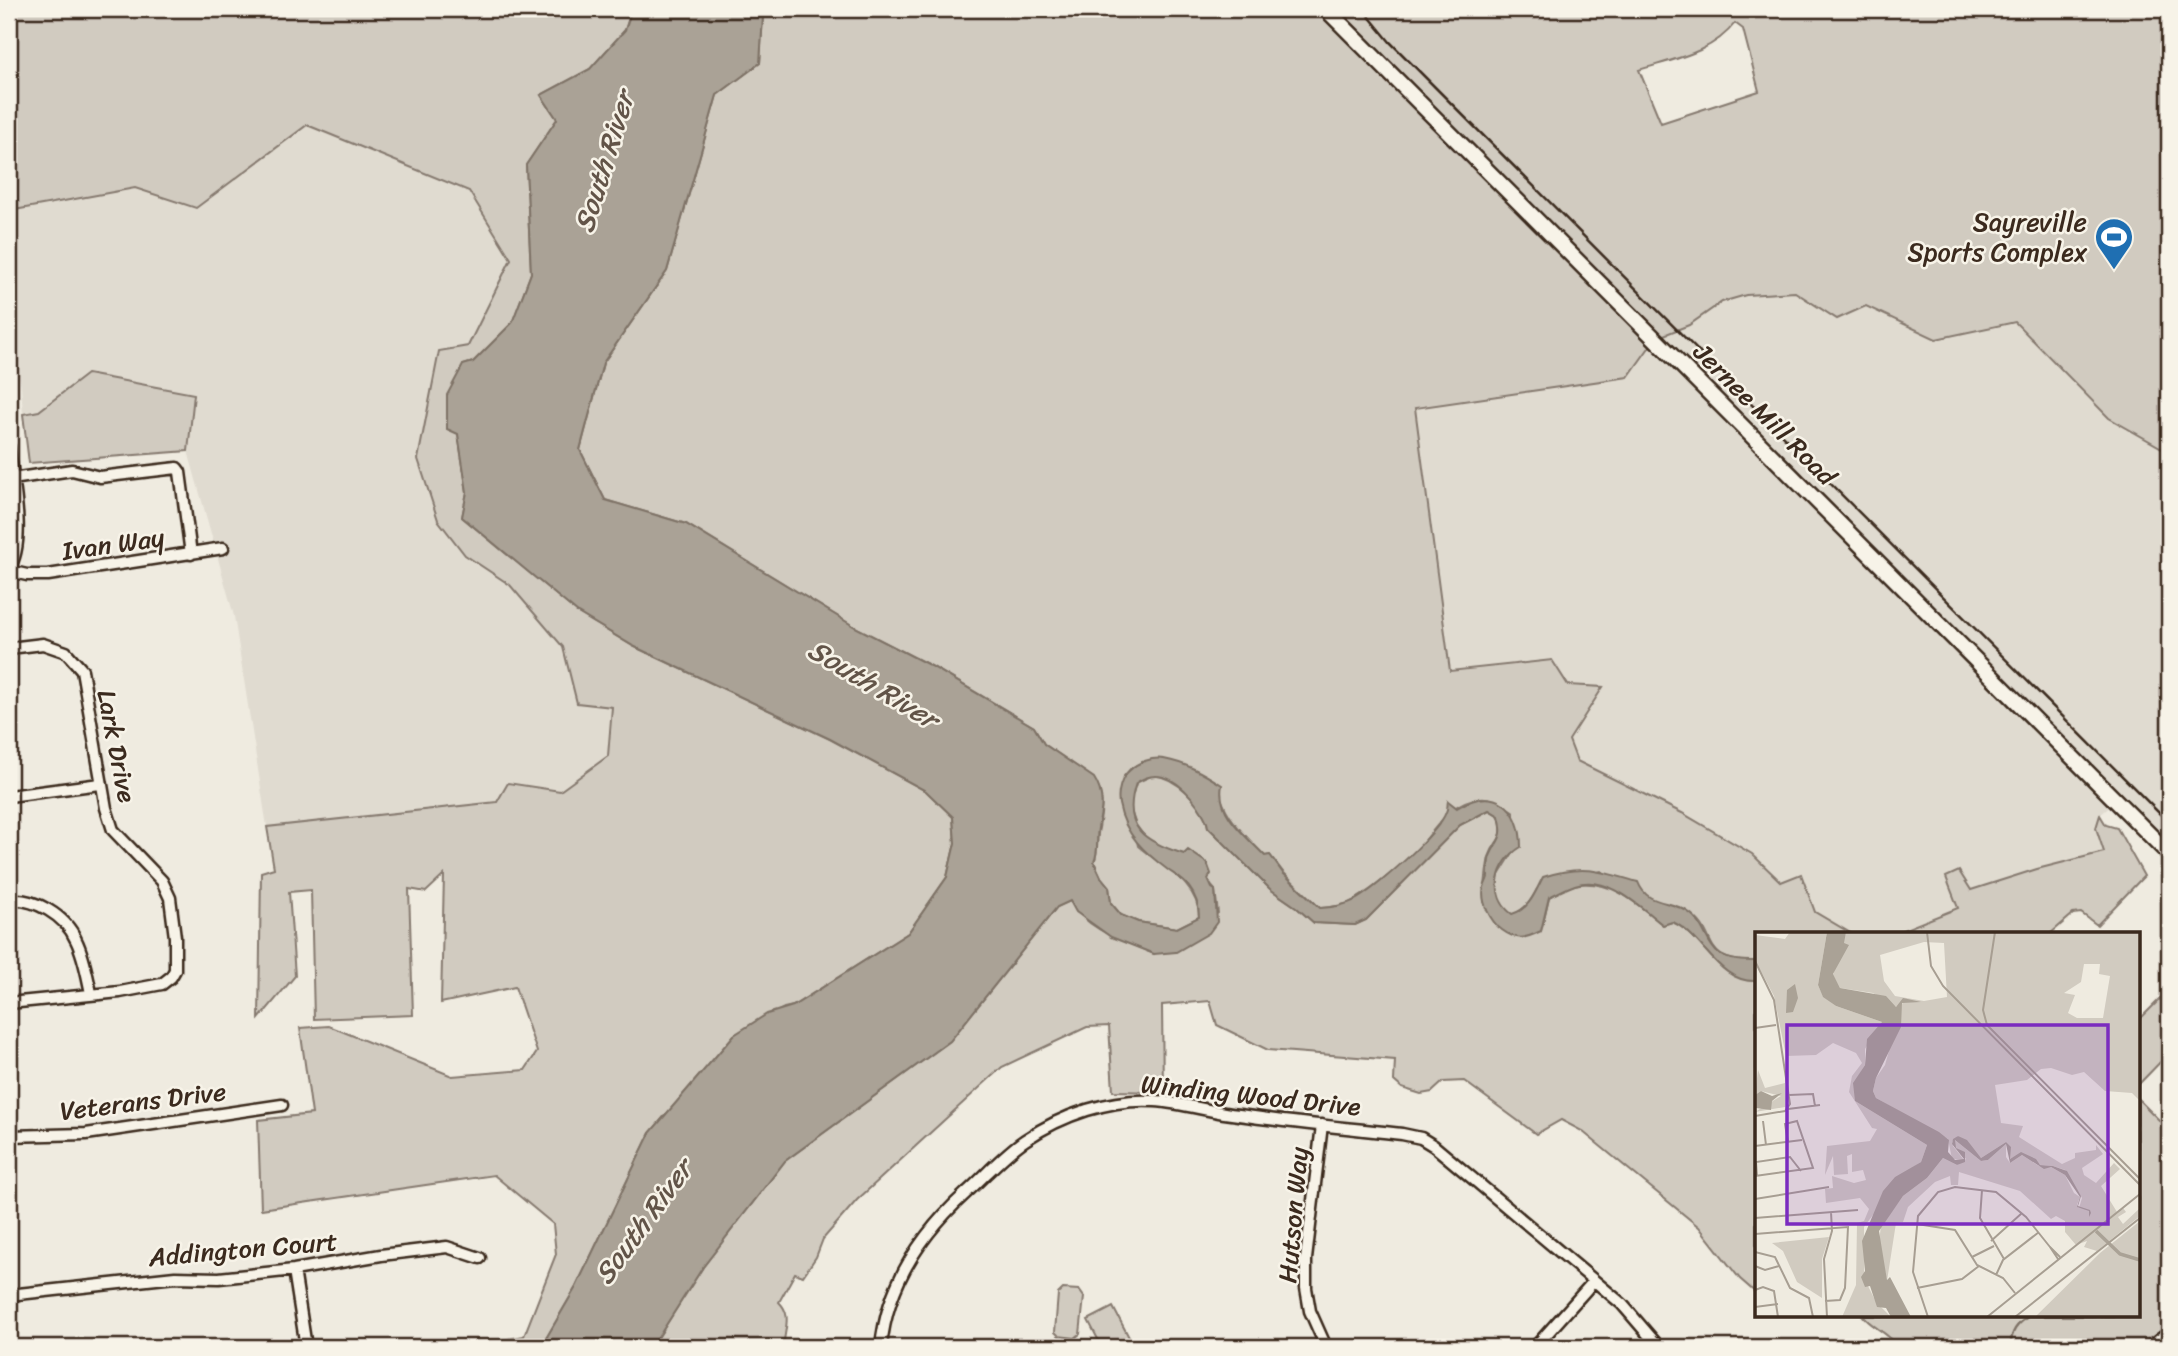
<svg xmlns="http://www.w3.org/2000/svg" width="2178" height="1356" font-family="Sriracha,sans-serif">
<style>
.built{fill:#e0dbd0}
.green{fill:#d1cbc0;stroke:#867a6f;stroke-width:2;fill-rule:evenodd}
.water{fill:#aaa296;stroke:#7e7266;stroke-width:2}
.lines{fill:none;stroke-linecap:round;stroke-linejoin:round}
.stream{stroke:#7e7266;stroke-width:2.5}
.street-casing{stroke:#3b2a1e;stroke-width:15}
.secondary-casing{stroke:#3b2a1e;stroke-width:19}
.street{stroke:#f7f3e8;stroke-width:10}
.secondary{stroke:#f7f3e8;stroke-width:14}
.rail{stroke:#3b2a1e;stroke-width:2.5}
.labels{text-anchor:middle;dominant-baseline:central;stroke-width:5;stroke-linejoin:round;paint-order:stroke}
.poi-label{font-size:26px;fill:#3b2a1e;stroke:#f7f3e8;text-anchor:end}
.street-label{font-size:26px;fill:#3b2a1e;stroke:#f7f3e8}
.water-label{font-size:28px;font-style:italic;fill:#625448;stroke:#f7f3e8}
.inset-river{fill:none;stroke:#aaa296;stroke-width:3.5}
.inset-road{fill:none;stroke:#a79e92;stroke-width:2}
.view{fill:#7b2cbf;fill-opacity:0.15;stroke:#7b2cbf;stroke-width:3.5}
.inset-edge{fill:none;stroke:#3b2a1e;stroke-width:3.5}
</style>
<rect width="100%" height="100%" fill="#efebe0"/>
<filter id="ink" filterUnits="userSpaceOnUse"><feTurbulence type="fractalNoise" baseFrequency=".0143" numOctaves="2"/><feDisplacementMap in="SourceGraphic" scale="14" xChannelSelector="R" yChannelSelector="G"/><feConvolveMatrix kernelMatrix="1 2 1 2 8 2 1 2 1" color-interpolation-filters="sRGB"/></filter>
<g filter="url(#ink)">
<path class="built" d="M307,125L469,191L511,259L468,346L465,555L510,585L563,647L577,703L612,707L608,757L560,791L508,783L498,802L267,827L234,616L188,451L193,394L87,374L39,411L23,414L21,387L9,329V211L135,188L196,208Z
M1795,292L1837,319L1866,306L1936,339L2015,322L2109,418L2169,452V854L2117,801L2100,815L2096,828L2104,852L2037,869L1970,890L1959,871V908L1893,934H1852L1815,912L1801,874L1781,882L1752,854L1682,813L1577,761L1568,740L1603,687L1568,685L1551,660L1450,671L1415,408L1628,377L1656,338L1689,325L1722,302L1746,295Z"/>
<path class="green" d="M9,9H632L625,30L590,69L541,95L557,119L526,165L531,273L512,323L473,362L463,365L458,434L467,492L462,517L578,613L633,646L830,739L926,791L953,817L955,843L947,877L908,933L793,1006L784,1008L734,1035L650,1133L576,1287L541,1347H475V1345L524,1336L556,1254L553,1224L494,1175L261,1209L258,1120L312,1114L300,1028L329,1026L452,1076L525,1070L537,1052L515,987L441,1003L444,875L426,892L409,889L413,1015L314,1019L311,890L289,892L295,976L259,1019L261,872L274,868L267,827L497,802L508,783L560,791L608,756L612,707L577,703L563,647L510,585L465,555L438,520L418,459L439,351L468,346L511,259L469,191L307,125L196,208L135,188L9,211Z
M774,9H2169V452L2109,418L2015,322L1936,339L1866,306L1837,319L1795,292L1746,295L1722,302L1689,325L1656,338L1628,377L1415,408L1450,671L1552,660L1568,685L1603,687L1569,740L1577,761L1682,813L1752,854L1781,882L1801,874L1815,912L1852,934H1756V961C1697,963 1721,933 1688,912C1678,905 1668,905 1658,902C1651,900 1645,894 1639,891C1626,884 1613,878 1601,871L1537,889C1531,901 1525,910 1512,915L1503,907L1496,893L1499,875L1514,851V812C1504,806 1492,796 1480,798C1452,801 1439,824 1422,844C1409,859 1374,889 1356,899C1345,906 1332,907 1320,908L1283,872L1270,855L1265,856C1247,837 1228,821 1220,795L1145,761L1131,768L1124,776L1138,846C1161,866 1199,883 1199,917L1177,928L1138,922L1121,915L1111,903L1109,887L1101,877L1094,862C1099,851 1096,839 1099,828C1102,810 1105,794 1093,778L1044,744L1034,727L931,666L855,627L686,524L605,500L580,450L603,363L667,271L717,95L760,63L763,16L773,12ZM1735,23L1743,29L1759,91L1661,123L1639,70C1674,59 1712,53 1735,23Z
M87,374L194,394L188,451L29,463L23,414L39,411Z
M1153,775C1175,777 1205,804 1208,827L1270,889L1296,907L1314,923L1355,925L1366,920L1460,825L1489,810L1499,816C1506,841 1496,837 1489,857C1487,865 1484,894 1484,902L1541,931L1549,897C1558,892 1570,884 1580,884C1615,881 1638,905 1663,925L1672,922C1702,933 1717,982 1756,981V1293L1740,1279L1699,1227L1582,1131L1561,1120L1536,1134L1464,1081L1443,1082L1432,1092L1421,1094L1402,1088L1394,1081L1395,1060L1268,1050L1217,1025L1210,1001L1162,1005L1163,1092L1113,1091L1109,1026L1087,1027L1002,1067L857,1200L823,1239L816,1257L803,1276L795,1273L779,1302C791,1314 786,1325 784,1341L778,1346L652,1347L703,1267L785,1161L950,1041L1057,907L1070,901C1087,931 1125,941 1154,954L1218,913L1215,890L1184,854L1155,845L1145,837L1136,825L1130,808V802L1136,783Z
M2100,815L2106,825L2117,828L2144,876L2097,925L2081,913L2073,914L2050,934H1893L1958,908L1946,877L1959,871L1971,890L2037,869L2104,852L2096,828Z
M2169,990V1053L2138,1085V1021Z
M2138,1099L2169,1130V1347H1898C1889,1333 1874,1329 1863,1316H2138Z
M1063,1289L1079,1290L1084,1297L1080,1334L1075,1338L1059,1336L1055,1332L1058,1294Z
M1113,1307L1132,1343L1134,1347H1102L1088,1320Z"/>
<path class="water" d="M632,9H774V12L763,16L760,63L717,95L667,271L603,363L580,450L605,500L686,524L855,627L931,666L1034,727L1044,744L1094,778C1105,795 1102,810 1098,828C1096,839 1099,851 1094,862L1101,877L1109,887L1111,903L1121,915L1138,922L1177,928L1199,917C1199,905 1196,896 1189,887C1184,880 1175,875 1168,870C1144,852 1125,835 1119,804C1117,793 1121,777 1130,770C1138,762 1152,757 1164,759C1186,763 1203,773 1222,785C1216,814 1246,836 1265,856L1270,855L1283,873L1320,908C1332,907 1345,906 1357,899C1377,887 1439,833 1446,812C1448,809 1447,805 1448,801L1457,808C1494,785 1521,806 1521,847C1496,862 1488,896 1512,914C1530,909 1535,892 1543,877C1583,864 1600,871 1638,882C1648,908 1672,898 1691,914C1705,925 1706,944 1719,954C1730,961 1744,961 1756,961V981C1717,983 1702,933 1672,922L1663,925C1640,907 1608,874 1575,885C1566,888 1558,893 1549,897L1541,931C1525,939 1517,941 1502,930C1491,922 1480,902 1484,887C1485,884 1487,881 1488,877C1488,871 1488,862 1490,856C1498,838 1505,838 1499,816L1489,810L1460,825L1366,920L1355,925L1314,923L1296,907L1270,889L1208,827C1207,818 1202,813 1198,806C1183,785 1161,765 1136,783C1121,828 1145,842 1184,854L1188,850L1207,863L1211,874L1208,879L1212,888L1215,890L1217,922L1209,933L1176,952L1154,954L1111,937L1076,912L1070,901L1057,907L950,1041L785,1161L703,1267L652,1347H541L576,1287L650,1133L734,1035L767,1014L793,1006L908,933L947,877L955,843L953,817L926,791L830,739L633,646L578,613L462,517L467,492L458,434L447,429V395L463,365L473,362L512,323L531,273L526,165L557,119L541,95L590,69L625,30Z"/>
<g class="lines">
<path class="stream" d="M2011,1347C2010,1332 2017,1324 2029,1316"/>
<defs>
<path id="street" d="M9,447C12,478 27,541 9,568
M12,479L72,470L100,477L177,468L180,472L191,554
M9,571L27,575H48L223,548
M9,651L18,647L43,644L66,652L82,670L106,808L113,830L162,881L170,898L175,937V970L171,977L162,984L120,992L9,1003
M9,796L100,784
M9,900C34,897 66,916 76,940C84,956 87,975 91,993
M1322,1125L1306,1259V1288L1310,1311L1326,1347
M9,1136L86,1134L282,1105
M294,1270L306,1347
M9,1295L175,1277L219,1278L294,1270L381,1255L447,1247L480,1258
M881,1347C887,1285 921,1234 966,1193C985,1176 1004,1154 1025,1140C1062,1115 1110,1098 1155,1101C1183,1103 1211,1112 1239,1115C1293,1123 1347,1128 1402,1134L1421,1138L1434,1146L1622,1304L1659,1347
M1535,1347L1594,1281"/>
<path id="secondary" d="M1326,9L2169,854
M2153,1347L2169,1335"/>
</defs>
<use href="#street" class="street-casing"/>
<use href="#secondary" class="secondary-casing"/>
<use href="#street" class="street"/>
<use href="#secondary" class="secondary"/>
<path class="rail" d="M1363,9L1390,42L2169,823"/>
</g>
</g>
<defs>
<symbol id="stadium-pin" viewBox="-11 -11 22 30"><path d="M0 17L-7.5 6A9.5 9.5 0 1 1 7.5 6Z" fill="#1f6fb2" stroke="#f7f3e8"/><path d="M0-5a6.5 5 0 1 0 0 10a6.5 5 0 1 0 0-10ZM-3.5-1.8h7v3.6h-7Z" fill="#fff"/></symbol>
</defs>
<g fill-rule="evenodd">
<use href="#stadium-pin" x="2092" y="215" width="44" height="60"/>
</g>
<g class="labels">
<g class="poi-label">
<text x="2087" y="222">Sayreville<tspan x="2087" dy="30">Sports Complex</tspan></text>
</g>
<g class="street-label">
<text transform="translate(1765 414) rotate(45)">Jernee Mill Road</text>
<text transform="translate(113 544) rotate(-8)">Ivan Way</text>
<text transform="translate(117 746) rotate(79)">Lark Drive</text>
<text transform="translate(1251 1095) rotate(6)">Winding Wood Drive</text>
<text transform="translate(143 1101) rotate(-7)">Veterans Drive</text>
<text transform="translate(1293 1215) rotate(-85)">Hutson Way</text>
<text transform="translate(243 1249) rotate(-5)">Addington Court</text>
</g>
<g class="water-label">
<text transform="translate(604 162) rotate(-73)">South River</text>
<text transform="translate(873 684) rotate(31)">South River</text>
<text transform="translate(643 1222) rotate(-54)">South River</text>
</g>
</g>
<g transform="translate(1755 932)">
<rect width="385" height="385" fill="#efebe0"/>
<path d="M35,0H72L63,53L68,64L81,74L127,90L110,117V133L102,146L100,169L172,213L166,230L149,241L109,295V346L121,370L136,385H87L101,353L102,291L109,289L114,277L105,266L71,271L70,257L78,256L77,244L99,251L111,248L108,238L97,240V222L92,224L93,242L79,243L78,224L70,243L72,214L115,209L122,197L117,196L94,160L97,144L107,131L101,121L78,111L61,123L31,124L19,64L0,28V3L30,7ZM91,0H385V169L377,161L350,159L329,140L317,143L296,136L286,137L272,148L240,153L246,191L268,194L264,205L307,232L320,226V221L341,218V213L348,222L327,236L329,243L341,251L359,231L365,237L346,254L362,280L368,276L371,280L363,285L368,292L385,276V284L342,319L329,315L332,309L321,313L310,300V289L301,284L296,287L265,259L204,240L203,253H196L195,244L180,250L153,275L148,290L141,291L132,349L124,310L126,294L148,264L172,246L188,226L202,233L211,227L199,214L200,208L226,229L233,228L251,212V225L255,231L267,223L284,234L296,235L310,243L319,261L325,265L322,273L324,276L327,266L310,238L298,234L285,233L266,221L255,227L251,210L226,226L203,204L197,210L198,214L209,228L197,227L193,207L121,166L118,159L121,146L130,133L148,69L141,75L118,61L85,56L78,43ZM169,10L189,11L192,65L169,69L140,64L129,49L125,23ZM329,32H345L344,42L355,44L348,86H322L313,81L320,63L309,61L326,50ZM3,138L10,156L30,151V175L0,180L26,164L6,159L0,163ZM385,289V385H280L345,321ZM74,305L67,327V366L42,350L28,319L17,311Z" fill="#d1cbc0" fill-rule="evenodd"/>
<path d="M72,0H91L89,11L94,13L78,42L85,56L131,64L141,75L148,66L166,70L147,71L146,95L121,146L118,159L121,166L184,200L194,208L193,220L200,228L209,227L197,212L198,207L203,204L212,208L226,226L251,210L256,215L255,227L266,220L281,227L285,233L298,234L312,239L326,264L323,274L335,278L336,281L334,285V279L322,275L325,265L310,243L296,235L289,237L267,223L255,231L251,212L233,228L226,229L200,208L201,216L210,220V230L202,233L188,226L172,246L148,264L124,299L132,348L135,345L156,385H136L131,376L122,375L115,354L110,355L106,345L110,339L107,309L128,259L140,245L166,230L172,213L100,169L98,151L110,133L112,107L127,90L81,74L68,65L63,53ZM40,52L43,66L38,80L31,81L32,58ZM6,159L17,164L27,161L17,169L16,178L1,176L0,163Z" fill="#aaa296"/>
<path class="inset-river" d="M341,299L365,322L385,328"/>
<path class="inset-road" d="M172,0L176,34L188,54L385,253M240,0L228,78L232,93L385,247M0,29L19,68L35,172L30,179L0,184M0,96L21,93M34,163L58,162L60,174M33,177L65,173M8,189L11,213M0,214L47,208M0,244L58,236L42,189L30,192L33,210M2,244L1,230L35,225L46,239M227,258L225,286L249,327M0,267L74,255M0,286L103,278M162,292L200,298L222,333L248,346L260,361M0,302L93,295L90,356L85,368L70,369M236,309L267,281M0,320L20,325L35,356L54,366L58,385M217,325L239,314M303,327L295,315L305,325M0,334L10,338L24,334M241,343L248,328L284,300M162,356L207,347L224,334M0,358L8,355L19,359L23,385M0,375L23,372M72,385L69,327L77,299L76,280M173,385L158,340L163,284L183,260L200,255L241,260L271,285L295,315M232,385L385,262M260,385L385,286"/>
<path class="view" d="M32,93H353V292H32Z"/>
<rect width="385" height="385" class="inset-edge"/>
</g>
<rect width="2178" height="1356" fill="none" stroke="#f7f3e8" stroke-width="35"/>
<rect x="18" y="18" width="2143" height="1321" fill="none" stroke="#3b2a1e" stroke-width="2.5" filter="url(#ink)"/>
</svg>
